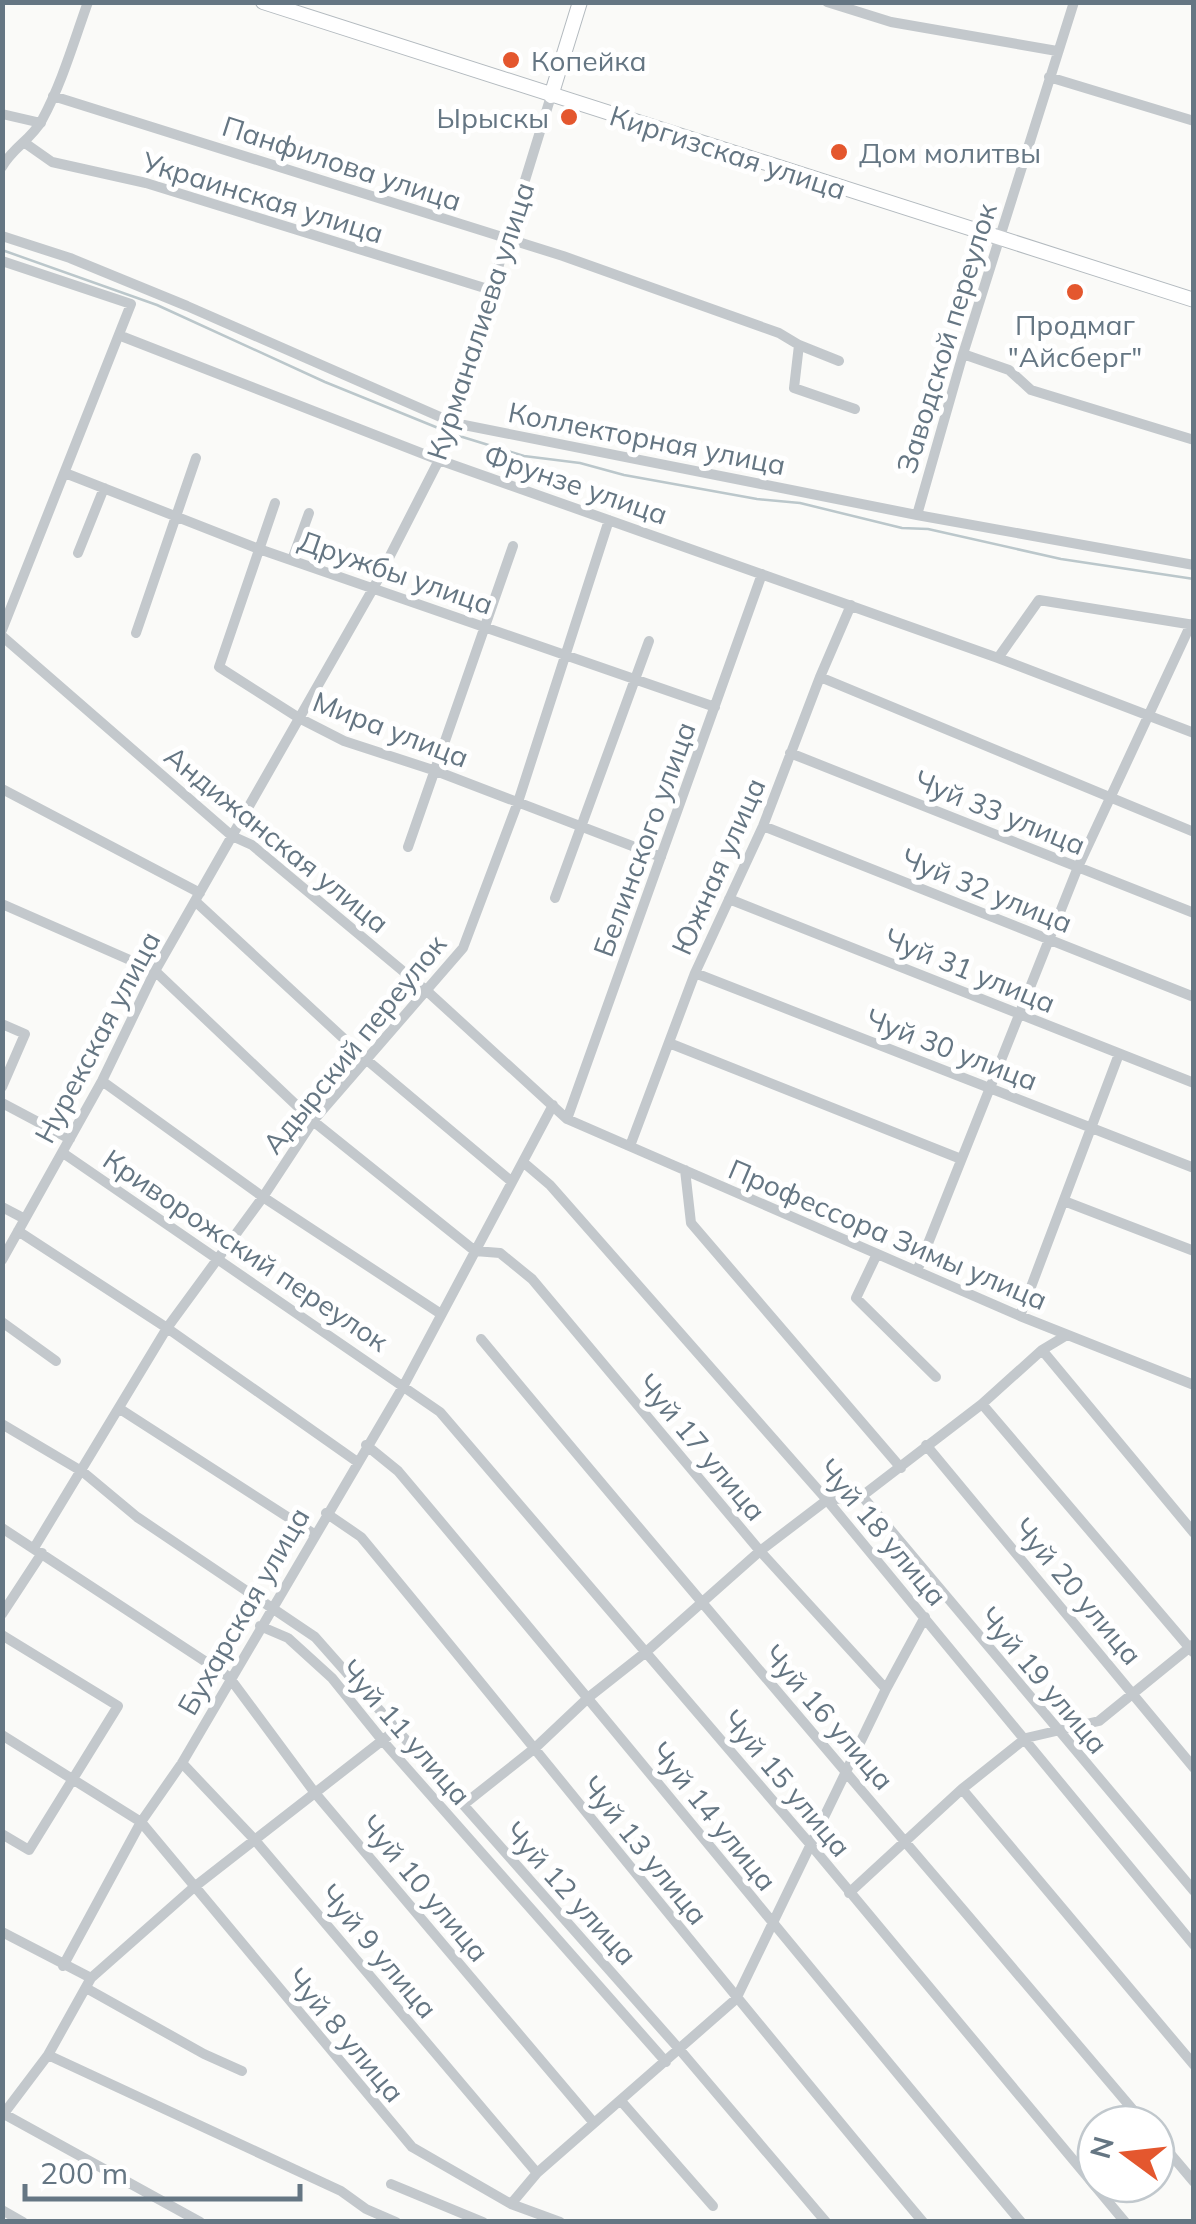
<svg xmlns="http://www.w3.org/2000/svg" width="1196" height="2224" font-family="Mulish,sans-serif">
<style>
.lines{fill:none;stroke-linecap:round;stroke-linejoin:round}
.stream{stroke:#bbc7cb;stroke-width:2.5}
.secondary-casing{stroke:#b3babf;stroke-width:16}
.minor{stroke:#c3c8cc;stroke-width:10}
.secondary{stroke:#fff;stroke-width:14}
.poi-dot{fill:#e4572e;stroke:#fff;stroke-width:4}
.labels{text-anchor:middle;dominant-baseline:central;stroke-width:10;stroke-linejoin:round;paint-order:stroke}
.poi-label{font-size:28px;fill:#657683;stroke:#fff;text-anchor:start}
.street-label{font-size:28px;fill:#657683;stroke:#fff}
</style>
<rect width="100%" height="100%" fill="#fafaf8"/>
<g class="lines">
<path class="stream" d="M2,250L157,305L325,382L448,432
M456,435L524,456L580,463L624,475L757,499L800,503L902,528L928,529L1061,559L1194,579"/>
<defs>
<path id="secondary" d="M263,2L1194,300
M551,96L580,2"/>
</defs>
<use href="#secondary" class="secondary-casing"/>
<path class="minor" d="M827,2L891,22L1057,51
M1049,77L1194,121
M53,96L563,256L779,333L799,345L839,361
M2,114L41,123
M25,143L52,162L146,183L491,290
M2,167C12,148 32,139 42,120C62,83 74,41 88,2
M2,236L70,258L187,306L454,423L917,515L1194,565
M2,261L131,304L2,630
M121,336L439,460L998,658L1194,733
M799,345L794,388L855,409
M963,354L1009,370L1031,390L1194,440
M65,473L259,549L715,707
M275,503L219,667L299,718L344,741L436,771L661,857
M917,515L963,354L1074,2
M78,553L104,488
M292,560L309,513
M136,633L196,458
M2,636L232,836L252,845L428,992L567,1119L1020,1316L1194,1385
M998,658L1039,600L1194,625
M820,677L1194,832
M790,753L1194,913
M2,789L200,893
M763,826L1194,997
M408,847L513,546
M555,898L649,641
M729,899L1194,1083
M195,901L368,1061L512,1182
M2,904L155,971L313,1121L475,1251L500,1253L532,1279L760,1551L886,1689
M695,973L1194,1168
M2,1024L25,1034L2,1087
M669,1043L961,1159
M102,1081L263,1197L441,1314
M2,1103L70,1139
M567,1119L762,574
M630,1146L695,973L763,826L820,677L851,605
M63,1153L440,1412L810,1844L1125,2222
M523,1162L550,1185L827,1500L1194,1945
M685,1170L691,1223L901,1468
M1064,1201L1194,1251
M2,1207L25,1219
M18,1231L167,1328L356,1461
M877,1254L856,1298L936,1377
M2,1260L102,1081L155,971L374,587L439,460L454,423L468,365L551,96
M917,1271L1078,867L1191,624
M1020,1316L1119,1054
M2,1322L56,1361
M481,1339C700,1603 923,1862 1145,2124
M1042,1350L1194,1533
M982,1404L1193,1652
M120,1409L314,1534
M2,1424L83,1472L137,1517L315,1637L680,2050L826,2222
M366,1445L398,1471C608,1720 812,1972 1021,2222
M926,1445L1194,1768
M862,1496L1194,1891
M326,1513L361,1537C549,1764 733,1996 923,2222
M2,1528L229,1677L315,1793L594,2123
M34,1548L167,1328L263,1197L313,1121L463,948L518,802L609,520
M2,1614L42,1553
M260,1626L288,1638L332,1678L382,1740L666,2062
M2,1635L118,1706L29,1850L2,1834
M2,1735L141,1822L412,2147L511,2204L560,2222
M182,1763L254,1839L537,2173
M962,1789L1194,2065
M463,1805L535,1748L589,1697L646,1652L760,1551L827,1500L862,1496L982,1404L1042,1350L1067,1335
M849,1893L962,1789L1026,1738L1099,1721L1194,1644
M2,1932L91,1978L48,2055L2,2116
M63,1966L141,1822L182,1763L404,1385L553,1105
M91,1978L193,1888L397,1729
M86,1988L204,2054L242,2071
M48,2055L341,2191L366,2209L396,2222
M621,2101L713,2206
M4,2114L200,2222
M1156,2137L1194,2182
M391,2184L483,2222
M511,2204L537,2173L736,1999L886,1689L925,1617
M2,2210L23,2222"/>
<use href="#secondary" class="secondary"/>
</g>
<g class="poi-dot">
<circle cx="511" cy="60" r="10"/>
<circle cx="569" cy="117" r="10"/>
<circle cx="839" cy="152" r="10"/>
<circle cx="1075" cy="292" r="10"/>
</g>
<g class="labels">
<g class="poi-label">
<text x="531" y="60">Копейка</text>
<text x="549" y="117" text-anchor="end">Ырыскы</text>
<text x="859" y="152">Дом молитвы</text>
<text x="1075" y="324" text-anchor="middle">Продмаг<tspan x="1075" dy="32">"Айсберг"</tspan></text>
</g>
<g class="street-label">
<text transform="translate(728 152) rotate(18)">Киргизская улица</text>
<text transform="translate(342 163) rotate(18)">Панфилова улица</text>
<text transform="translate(263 197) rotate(17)">Украинская улица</text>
<text transform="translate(480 321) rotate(-72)">Курманалиева улица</text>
<text transform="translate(946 338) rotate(-73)">Заводской переулок</text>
<text transform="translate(647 438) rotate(11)">Коллекторная улица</text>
<text transform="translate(576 484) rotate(19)">Фрунзе улица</text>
<text transform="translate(396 572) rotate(19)">Дружбы улица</text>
<text transform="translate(391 729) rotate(21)">Мира улица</text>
<text transform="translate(1000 812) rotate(22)">Чуй 33 улица</text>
<text transform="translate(277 839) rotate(39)">Андижанская улица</text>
<text transform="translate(644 839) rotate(-70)">Белинского улица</text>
<text transform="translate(718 866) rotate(-66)">Южная улица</text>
<text transform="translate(987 890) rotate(22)">Чуй 32 улица</text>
<text transform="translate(970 970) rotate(22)">Чуй 31 улица</text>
<text transform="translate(97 1037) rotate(-62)">Нурекская улица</text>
<text transform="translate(354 1044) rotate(-51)">Адырский переулок</text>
<text transform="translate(952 1049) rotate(21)">Чуй 30 улица</text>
<text transform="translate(888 1234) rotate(23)">Профессора Зимы улица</text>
<text transform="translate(246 1250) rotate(34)">Криворожский переулок</text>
<text transform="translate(702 1447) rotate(50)">Чуй 17 улица</text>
<text transform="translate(883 1532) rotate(50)">Чуй 18 улица</text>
<text transform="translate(1078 1591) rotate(50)">Чуй 20 улица</text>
<text transform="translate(243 1611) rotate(-60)">Бухарская улица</text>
<text transform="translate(1044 1680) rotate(50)">Чуй 19 улица</text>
<text transform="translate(829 1717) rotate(49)">Чуй 16 улица</text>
<text transform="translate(406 1732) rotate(49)">Чуй 11 улица</text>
<text transform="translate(787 1783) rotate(50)">Чуй 15 улица</text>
<text transform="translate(714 1816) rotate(51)">Чуй 14 улица</text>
<text transform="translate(645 1850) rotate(51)">Чуй 13 улица</text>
<text transform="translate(425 1888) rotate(50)">Чуй 10 улица</text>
<text transform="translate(571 1893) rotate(48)">Чуй 12 улица</text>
<text transform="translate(379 1951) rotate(50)">Чуй 9 улица</text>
<text transform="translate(346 2035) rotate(50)">Чуй 8 улица</text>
</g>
</g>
<rect width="1196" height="2224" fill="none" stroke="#657683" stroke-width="10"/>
<g transform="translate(1126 2154) rotate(285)"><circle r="48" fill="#ffffff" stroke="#c1c8cd" stroke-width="2.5"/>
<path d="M0-8L18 38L0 25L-18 38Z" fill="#e4572e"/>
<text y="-15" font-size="28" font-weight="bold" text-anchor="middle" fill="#657683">N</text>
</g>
<path d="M25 2184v15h275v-15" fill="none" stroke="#657683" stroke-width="5"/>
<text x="40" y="2184" font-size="30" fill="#657683" stroke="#ffffff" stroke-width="8" paint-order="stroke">200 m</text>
</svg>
